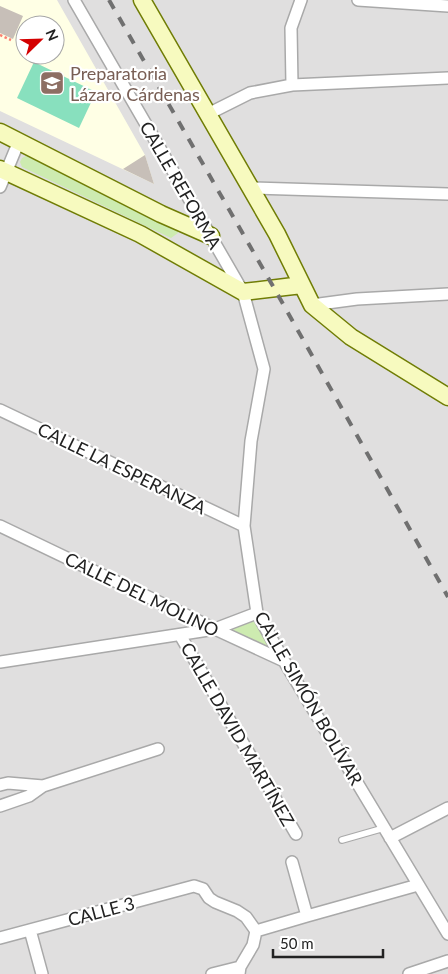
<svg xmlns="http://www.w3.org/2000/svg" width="448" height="974" font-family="Lato,sans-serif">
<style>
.residential{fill:#e0dfdf;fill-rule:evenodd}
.education{fill:#ffffe5;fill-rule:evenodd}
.grass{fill:#cdebb0}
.pitch{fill:#88e0be}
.building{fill:#c7bfb8}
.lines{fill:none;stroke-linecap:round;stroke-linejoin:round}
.lane-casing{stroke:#a9a9a9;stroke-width:8}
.street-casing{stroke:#a9a9a9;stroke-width:14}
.secondary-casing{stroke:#707d05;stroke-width:19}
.path{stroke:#fa8072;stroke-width:2.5;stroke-dasharray:2.5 2.5;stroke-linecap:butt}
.lane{stroke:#fff;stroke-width:5.5}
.street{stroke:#fff;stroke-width:11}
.secondary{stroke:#f7fabf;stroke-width:16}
.rail{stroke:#707070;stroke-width:4;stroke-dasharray:10 10;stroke-linecap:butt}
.labels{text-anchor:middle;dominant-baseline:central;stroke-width:4.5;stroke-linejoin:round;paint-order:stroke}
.education-label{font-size:18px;fill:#785e54;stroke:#fff;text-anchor:start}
.street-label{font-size:18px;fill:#222;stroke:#fff}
</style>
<rect width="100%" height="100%" fill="#f2efe9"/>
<path class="residential" d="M0,0H448V974H0ZM25,25H55V55H25Z"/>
<path class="education" d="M0,0H57L145,155L154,184L0,111ZM25,25H55V55H25Z"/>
<path class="grass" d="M26,156L174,223L177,228L178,233L171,238L22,167L20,162L22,158Z
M255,621H257L272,648L269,649L235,633C233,630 233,629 236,626Z"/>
<path class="pitch" d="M34,62L96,92L79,128L17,98Z"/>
<path class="building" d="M0,6L23,16L13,39L0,33Z
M145,155L154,184L123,169Z"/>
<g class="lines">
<defs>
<path id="lane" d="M342,840L384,828"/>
<path id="street" d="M74,0L243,292L264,369L251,441L244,526L257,613L284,661L448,934
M358,0L448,6
M292,85L291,28L301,0
M208,114L250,93L292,85L448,78
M0,187L19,141
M251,188L448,194
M312,305L357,299L448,294
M0,410L244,526
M0,526L215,629L284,661
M180,635L296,834
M0,662L215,629L257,613
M0,785L8,783L43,786L158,749
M0,806L29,796L43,786
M390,838L448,808
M292,862L307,916
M30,930L42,974
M256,931L307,916L418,885
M0,938L194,886L203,889L209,898L215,902L237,911L246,917L256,931L253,945L240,967L239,974
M212,974L240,967
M409,974L448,961"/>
<path id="secondary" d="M142,0L277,234L312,305L351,337L448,397
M0,132L161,214L211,236
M0,169L140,234L243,292L302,285"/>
</defs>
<use href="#lane" class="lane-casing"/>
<use href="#street" class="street-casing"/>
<use href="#secondary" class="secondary-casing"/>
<path class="path" d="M0,35L11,40"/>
<use href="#lane" class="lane"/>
<use href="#street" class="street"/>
<use href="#secondary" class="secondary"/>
<path class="rail" d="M109,0L274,288L448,597"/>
</g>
<defs>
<symbol id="school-square" viewBox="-11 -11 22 22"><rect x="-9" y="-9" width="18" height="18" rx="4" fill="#8d6e63" stroke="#fff"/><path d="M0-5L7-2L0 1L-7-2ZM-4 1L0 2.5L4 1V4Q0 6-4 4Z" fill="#fff"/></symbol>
</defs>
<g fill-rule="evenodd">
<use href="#school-square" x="38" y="69" width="28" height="28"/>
</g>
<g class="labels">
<g class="education-label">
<text x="70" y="73">Preparatoria<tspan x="70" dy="21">Lázaro Cárdenas</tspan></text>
</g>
<g class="street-label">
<text transform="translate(181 185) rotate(60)">CALLE REFORMA</text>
<text transform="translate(122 468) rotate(26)">CALLE LA ESPERANZA</text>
<text transform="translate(142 594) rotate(26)">CALLE DEL MOLINO</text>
<text transform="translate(309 698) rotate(60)">CALLE SIMÓN BOLÍVAR</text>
<text transform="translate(238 734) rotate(60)">CALLE DAVID MARTÍNEZ</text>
<text transform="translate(101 911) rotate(-15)">CALLE 3</text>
</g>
</g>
<g transform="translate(40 40) rotate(67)"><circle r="24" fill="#ffffff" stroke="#a7a7a7"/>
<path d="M0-4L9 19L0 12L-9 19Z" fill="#d40000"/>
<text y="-8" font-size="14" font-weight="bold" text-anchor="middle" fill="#222222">N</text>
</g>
<path d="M273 949v8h110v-8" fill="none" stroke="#222222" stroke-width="2.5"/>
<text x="280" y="949" font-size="15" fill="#222222" stroke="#ffffff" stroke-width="4" paint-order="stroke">50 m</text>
</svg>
